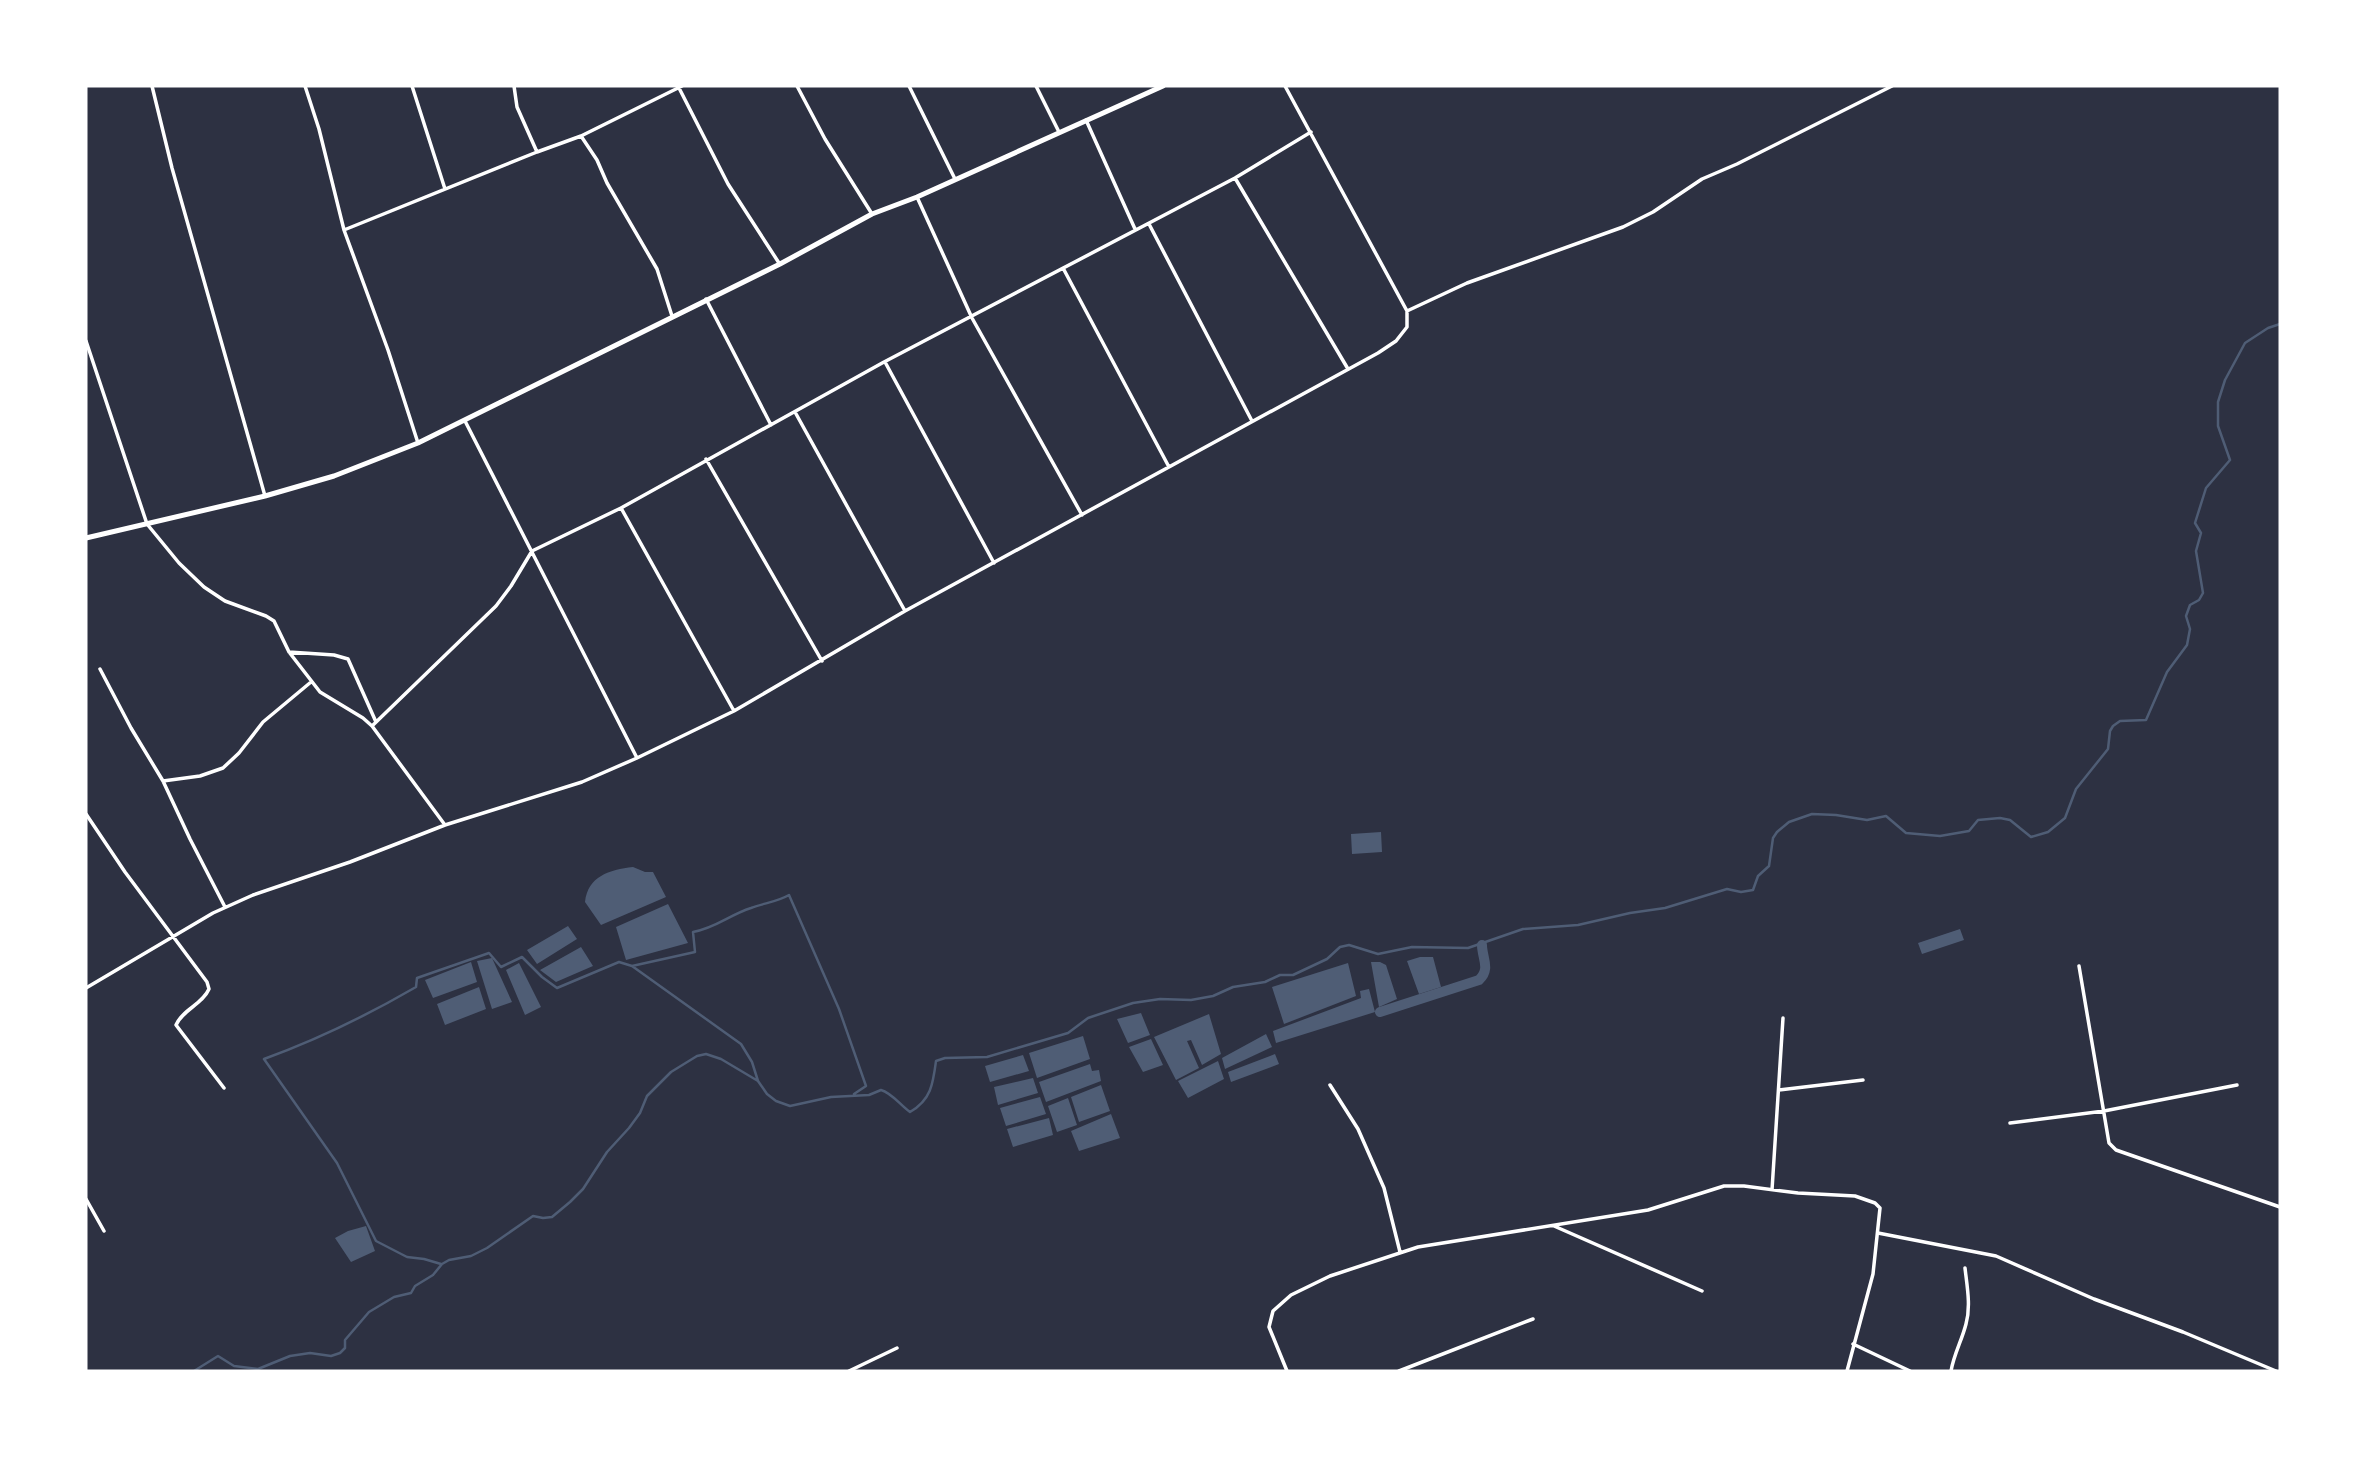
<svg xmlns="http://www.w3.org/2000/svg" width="2366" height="1457" font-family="'PT Sans',sans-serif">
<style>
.water{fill:#4f5d75}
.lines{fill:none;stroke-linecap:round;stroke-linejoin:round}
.stream{stroke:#4f5d75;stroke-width:2.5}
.canal{stroke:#4f5d75;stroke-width:10}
.minor{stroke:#fff;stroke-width:3.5}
.tertiary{stroke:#fff;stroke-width:5}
</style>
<rect width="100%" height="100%" fill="#2d3142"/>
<path class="water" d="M1381,832L1382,852L1352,854L1351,834Z
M633,867L645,872H653L666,897L601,925L585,902C588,876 609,870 633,867Z
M668,904L688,943L626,960L616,927Z
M568,926L577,939L537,964L527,950Z
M1960,929L1964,940L1922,954L1918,943Z
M581,947L593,966L556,982L540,970Z
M1420,957H1433L1441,987L1419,994L1407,961Z
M492,958L512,1002L492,1009L477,961Z
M471,962L477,982L433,998L425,980Z
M1371,962H1380L1386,965L1397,999L1379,1007Z
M519,963L541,1007L525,1015L506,970Z
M1348,963L1356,996L1284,1024L1272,987Z
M479,987L486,1009L445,1025L437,1004Z
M1369,989L1375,1012L1276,1043L1273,1031L1361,998L1360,991Z
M1141,1013L1150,1035L1128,1043L1117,1019Z
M1209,1014L1221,1054L1202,1065L1191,1040L1187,1041L1199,1068L1176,1080L1154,1037Z
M1266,1034L1272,1047L1225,1069L1222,1058Z
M1083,1036L1090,1059L1037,1078L1029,1053Z
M1151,1039L1163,1065L1143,1072L1129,1047Z
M1275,1054L1279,1064L1231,1082L1228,1072Z
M1023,1055L1029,1071L990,1082L985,1066Z
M1218,1061L1224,1079L1188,1098L1178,1081Z
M1090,1064L1092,1071L1099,1070L1101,1081L1046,1102L1039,1082Z
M1033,1078L1038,1093L998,1105L994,1087Z
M1101,1085L1110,1111L1079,1122L1071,1097Z
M1040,1097L1046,1114L1006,1126L1000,1108Z
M1068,1098L1077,1125L1057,1132L1048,1106Z
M1111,1114L1120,1138L1079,1151L1071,1131Z
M1049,1118L1053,1135L1013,1147L1007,1129Z
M366,1226L375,1251L351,1262L335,1238L348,1231Z"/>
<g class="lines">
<path class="stream" d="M632,966L741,1044L752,1062L758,1081
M441,1264L424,1259L407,1257L376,1241L337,1163L264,1059C319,1039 366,1016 416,987L417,978L489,953L501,967L522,957L542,977L557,988L619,962L632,966L695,952L693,932C716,928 729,915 751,908C764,903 777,902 789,895L839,1009L866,1086L854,1094
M194,1371L218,1356L234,1366L258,1369L290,1356L310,1353L331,1356L340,1353L345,1348V1340L369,1312L394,1297L411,1293L415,1286L433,1275L442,1264L449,1260L471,1256L487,1248L533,1216L543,1218L552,1217L570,1202L583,1189L607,1152L629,1128L640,1113L647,1096L671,1072L697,1056L706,1054L721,1059L758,1081L767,1094L776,1101L790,1106L831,1097L869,1095L881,1090C892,1093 900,1105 910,1112C931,1100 933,1084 936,1061L945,1058L987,1057L1068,1033L1088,1018L1133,1003L1160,999L1191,1000L1213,996L1233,987L1265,982L1280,975H1293L1327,959L1340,947L1349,945L1378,954L1412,947L1468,948L1523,929L1578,925L1630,913L1665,908L1727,889L1741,892L1753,890L1758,876L1769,866L1773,838L1777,832L1789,822L1812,814L1836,815L1867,820L1886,816L1906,833L1940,836L1969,831L1978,820L2000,818L2010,820L2031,837L2048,832L2065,818L2076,789L2108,749L2110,731L2113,726L2120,721L2146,720L2167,672L2187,645L2190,629L2186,616L2190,605L2199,600L2203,593L2196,551L2201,533L2195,523L2206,488L2230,460L2218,426V402L2225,380L2245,343L2268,328L2280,324"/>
<path class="canal" d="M1380,1012L1479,980C1491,969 1482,958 1482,945"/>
<path class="minor" d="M152,86L172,168L265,496
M305,86L319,129L344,230L388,350L418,443
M412,86L445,189
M514,86L517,107L537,152L581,136L597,160L607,183L657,269L672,316
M678,86L728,184L779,263
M797,86L825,139L872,214
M909,86L955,179
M1036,86L1059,132
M1086,120L1135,229
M581,136L682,86
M1235,178L1348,369
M917,197L972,318L1082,515
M1149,224L1252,421
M344,230L537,152
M1063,268L1169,467
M706,299L771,425
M1407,311L1467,283L1623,227L1653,212L1702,179L1737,164L1892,86
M86,341L147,524L179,563L204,587L225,601L266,616L274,621L289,652L320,692L363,718L372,726L445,825
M885,362L994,563
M795,412L905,611
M465,421L637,758
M706,459L822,661
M621,508L734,711
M289,652L334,655L348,659L376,722
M100,669L131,728L163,781L190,839L225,907
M372,726L496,606L511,586L532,551L621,508L884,362L1235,178L1311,132
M163,781L200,776L223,768L239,753L263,722L311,682
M86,814L125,872L207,982L209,989C202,1005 183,1009 176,1025L224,1088
M2079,966L2109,1143L2116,1150L2280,1207
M86,988L213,913L253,895L350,862L445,825L582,782L637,758L734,711L905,611L1378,353L1396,341L1407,327V311L1285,86
M1330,1085L1358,1129L1384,1188L1400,1252
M1779,1090L1863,1080
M2010,1123L2104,1111L2237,1085
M1772,1190L1783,1018
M86,1199L104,1231
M1554,1226L1702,1291
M1878,1233L1996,1256L2094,1299L2183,1332L2276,1371
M1853,1344L1910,1371
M849,1371L897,1348
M1287,1371L1269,1327L1273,1311L1291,1295L1330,1276L1418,1247L1648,1210L1724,1186H1744L1798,1193L1855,1196L1875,1203L1880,1208L1873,1274L1847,1371
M1399,1371L1533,1319
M1951,1371C1954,1354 1962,1340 1966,1324C1971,1306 1967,1286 1965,1268"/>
<path class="tertiary" d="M86,538L265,496L334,476L418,443L780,264L872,214L917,197L1163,86"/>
</g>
<rect width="2366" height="1457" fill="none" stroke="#ffffff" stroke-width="175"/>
</svg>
